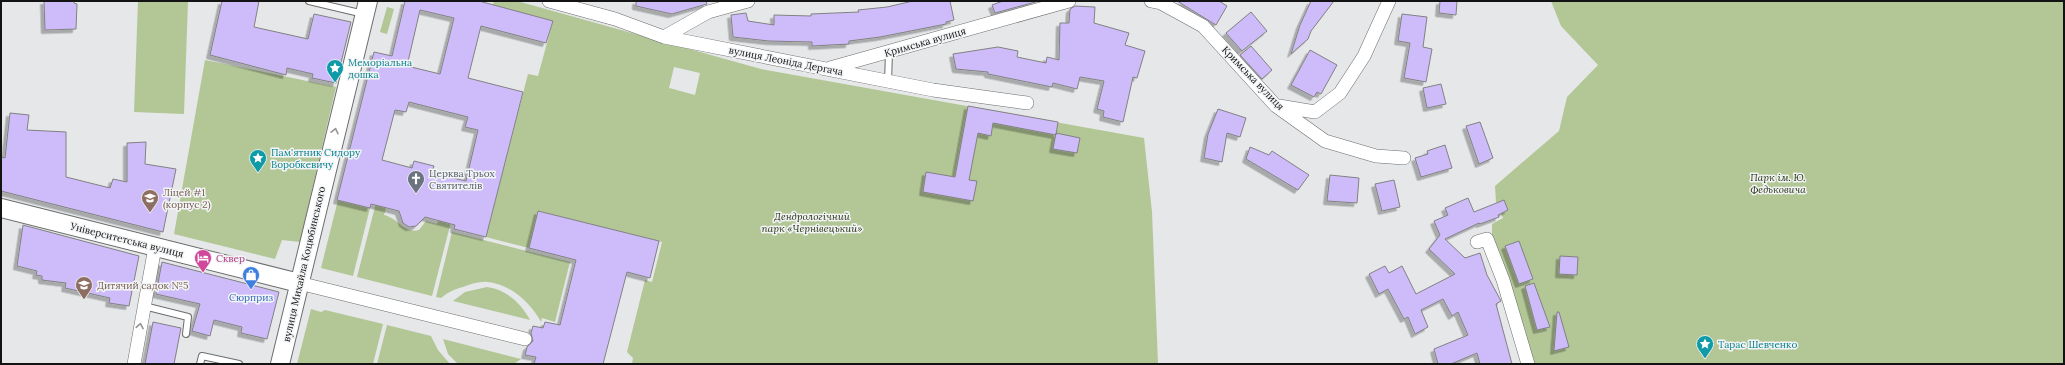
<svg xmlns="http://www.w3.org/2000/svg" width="2065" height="365" font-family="Lora,serif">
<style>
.green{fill:#b2c696;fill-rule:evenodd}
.building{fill:#cebcfa;stroke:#818182;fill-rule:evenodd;filter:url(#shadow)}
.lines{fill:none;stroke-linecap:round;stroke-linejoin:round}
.lane-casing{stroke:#6c6d6e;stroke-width:8}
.street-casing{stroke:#6c6d6e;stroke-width:14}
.secondary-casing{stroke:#6c6d6e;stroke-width:20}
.lane{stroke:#fff;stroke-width:6}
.street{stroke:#fff;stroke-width:13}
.secondary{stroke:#fff;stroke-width:18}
.oneway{stroke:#959595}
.labels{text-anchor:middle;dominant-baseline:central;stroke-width:3;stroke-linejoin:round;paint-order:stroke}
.street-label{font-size:10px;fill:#131314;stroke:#f2f4f5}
.culture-label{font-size:10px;fill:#0d838f;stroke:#f2f4f5;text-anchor:start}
.worship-label{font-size:10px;fill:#5b616d;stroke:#f2f4f5;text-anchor:start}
.park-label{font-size:10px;font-style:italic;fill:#24300f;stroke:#f2f4f5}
.education-label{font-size:10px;fill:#785e54;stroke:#f2f4f5;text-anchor:start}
.hotel-label{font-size:10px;fill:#b23c85;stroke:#f2f4f5;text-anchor:start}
.shop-label{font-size:10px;fill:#366cbe;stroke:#f2f4f5}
</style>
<defs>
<filter id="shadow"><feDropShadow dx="-3.5" dy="3.5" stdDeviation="0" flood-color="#0004"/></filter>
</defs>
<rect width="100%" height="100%" fill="#e5e7e8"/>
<path class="green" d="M138,1H188L184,114L134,112Z
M494,1H517L761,69L1144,138L1152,212L1158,364H632L633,358L627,352L645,280L652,282L662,242L538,211L529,248L486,237L528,74L538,76L553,21L493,5ZM674,67L700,73L695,95L669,88Z
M1551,1H2064V364H1533L1492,236V224L1503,218L1496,202L1495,186L1559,131L1567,97L1598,65L1561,26Z
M387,7L394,9L387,34L380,32Z
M205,60L336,87L300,242L282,240L275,259L174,234Z
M377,199L388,201L384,215C398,218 404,234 419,230L426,221L437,224L440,214L452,218L432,296L357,277Z
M338,200L370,208L353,276L321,268Z
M452,232L570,262L555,322L542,318L541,322C531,303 510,284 488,282C480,281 471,284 463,287C455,289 448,292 441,298L436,297Z
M487,287C507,290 521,303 530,320L453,301L465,292Z
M311,309L321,312L325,310L383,324L373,364H297Z
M387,325L431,336L438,350L450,364H377Z
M443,339L521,359L514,364H458L448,354Z"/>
<path class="building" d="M44,1H74V3L77,4L76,29L45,30Z
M222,1H259L254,27L308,39L314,14L351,22L336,83L312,78L313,74L287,68L286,75L210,55Z
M405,1H479L553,21L546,43L481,26L468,78L523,92L486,237L454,229L455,225L425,217L416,226L409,227L403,223L399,211L371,204L370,208L337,200L374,52L392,56ZM420,10L454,18L440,74L407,66ZM409,102L468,117L465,127L478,130L466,181L432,173L434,166L414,161L412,168L382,160L395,110L406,112Z
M636,1H706L707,4L672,14L636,6Z
M913,1H950L954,20L946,22V24L880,37L849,41V44L812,46V42L769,41L733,37L731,15L746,13L748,21L774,25V15L811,16V14L859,12L858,10L887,7Z
M1003,1H1039L995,13L992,5Z
M1177,1H1219L1227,6L1216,25Z
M1311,1H1334L1311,31L1308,39L1291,54L1300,25Z
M1440,1H1457L1456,15L1439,13Z
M1075,6L1095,7L1094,23L1129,33L1125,45L1145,51L1137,78L1133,77L1123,122L1103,117L1104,111L1097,109L1104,81L1080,77L1077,89L1053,83L1052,87L988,74V72L956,69L953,54L998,47L1018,51L1017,57L1046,63L1047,57L1059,60L1060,23H1069L1070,9Z
M1251,12L1267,31L1242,51L1226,33Z
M1402,14L1427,17L1423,47L1432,49L1426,82L1404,78L1410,43L1398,41Z
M1251,46L1272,70L1262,79L1240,55Z
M1310,50L1337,65L1321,94L1317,92L1314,97L1291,85Z
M1441,84L1446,104L1427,108L1423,88Z
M968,106L1058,122L1056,135L993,123L991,136L978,133L969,180L977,181L973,201L923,192L926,172L955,177Z
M1218,109L1246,118L1240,137L1227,133L1222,162L1204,158L1208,134Z
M10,113L29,115L27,130L66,132V177L110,188L113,179L127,182V143L146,142L145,164L176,169L163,232L1,191V157L5,158Z
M1480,122L1493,158L1479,164L1466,126Z
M1056,133L1080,138L1077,153L1053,149Z
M1445,145L1452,168L1421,177L1415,158L1428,154L1427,151Z
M1250,147L1269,155L1272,151L1309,175L1298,190L1246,159Z
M1330,175L1359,178L1357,203L1327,201Z
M1394,180L1400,207L1382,211L1375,184Z
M1468,198L1474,212L1504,200L1508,210L1498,215L1499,217L1480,224L1479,223L1445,239L1465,258L1480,253L1487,275L1501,301L1496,304L1512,364H1480L1477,353L1451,364H1438L1434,349L1468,335L1458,312L1452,316L1443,299L1421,310L1428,327L1415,334L1408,317L1404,319L1388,289L1379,294L1369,274L1385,266L1389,273L1402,266L1416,294L1455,274L1429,249L1440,235L1434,221L1448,215L1445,208Z
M538,211L659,241L650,278L627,272L603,364H534L536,357L525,355L527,347L533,341L531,333L533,326L543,328L545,322L560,325L576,260L529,248Z
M23,225L139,256L129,306L109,303L110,298L65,288L66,283L42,280V276L36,275L37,271L17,266Z
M1519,241L1533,279L1519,284L1505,246Z
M1560,256L1578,257L1577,275L1559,274Z
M162,262L279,292L267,339L241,333L242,327L214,320L210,336L192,331L200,304L156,294Z
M1534,283L1550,327L1537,330L1525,286Z
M1557,312H1559L1569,347L1554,351Z
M153,322L181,328L174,364H145Z"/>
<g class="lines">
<defs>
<path id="lane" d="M309,1L364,14
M888,82L889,52
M144,306L188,317L186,334
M200,364L202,356L239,364"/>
<path id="street" d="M549,1L615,19L664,37L933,90L1027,103
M1151,1L1161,3L1203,26L1276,106L1325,141L1376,156L1404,158
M664,37L708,12L748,1
M830,68L1069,1
M1279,106L1315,112L1340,93L1364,56L1389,1
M1477,242L1487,239L1503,280L1528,364
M299,283L525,339
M134,364L155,247"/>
<path id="secondary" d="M1,208L299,283
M280,364L368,1"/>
</defs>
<use href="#lane" class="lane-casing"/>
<use href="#street" class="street-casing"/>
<use href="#secondary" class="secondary-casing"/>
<use href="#lane" class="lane"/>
<use href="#street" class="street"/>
<use href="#secondary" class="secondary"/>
</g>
<defs><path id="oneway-chevron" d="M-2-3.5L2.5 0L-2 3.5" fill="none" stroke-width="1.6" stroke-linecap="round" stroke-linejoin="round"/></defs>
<g class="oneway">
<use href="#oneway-chevron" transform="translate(335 131) rotate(-77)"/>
<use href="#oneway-chevron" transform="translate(140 326) rotate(-80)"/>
</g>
<defs>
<symbol id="sight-pin" viewBox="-11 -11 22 30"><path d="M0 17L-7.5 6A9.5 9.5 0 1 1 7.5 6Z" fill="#0f9aa8" stroke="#f2f4f5"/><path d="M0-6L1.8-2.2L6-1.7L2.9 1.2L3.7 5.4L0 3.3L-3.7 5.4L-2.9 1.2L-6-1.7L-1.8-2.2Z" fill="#fff"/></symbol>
<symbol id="church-pin" viewBox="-11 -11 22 30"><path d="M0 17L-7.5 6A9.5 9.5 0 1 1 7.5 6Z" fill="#6b7280" stroke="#f2f4f5"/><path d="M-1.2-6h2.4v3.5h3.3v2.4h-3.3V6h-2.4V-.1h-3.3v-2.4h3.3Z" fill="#fff"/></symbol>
<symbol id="school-pin" viewBox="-11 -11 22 30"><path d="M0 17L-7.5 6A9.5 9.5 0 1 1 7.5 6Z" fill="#8d6e63" stroke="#f2f4f5"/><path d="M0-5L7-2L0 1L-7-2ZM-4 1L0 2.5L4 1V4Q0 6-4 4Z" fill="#fff"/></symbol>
<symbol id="hotel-pin" viewBox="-11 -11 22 30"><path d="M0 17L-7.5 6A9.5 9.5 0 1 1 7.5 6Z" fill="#d1479c" stroke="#f2f4f5"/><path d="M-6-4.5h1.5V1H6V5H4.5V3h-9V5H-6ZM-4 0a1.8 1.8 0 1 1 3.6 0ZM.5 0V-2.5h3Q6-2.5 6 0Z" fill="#fff"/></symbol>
<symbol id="shop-pin" viewBox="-11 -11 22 30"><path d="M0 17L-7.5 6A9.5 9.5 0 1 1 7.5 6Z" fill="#3f7fe0" stroke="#f2f4f5"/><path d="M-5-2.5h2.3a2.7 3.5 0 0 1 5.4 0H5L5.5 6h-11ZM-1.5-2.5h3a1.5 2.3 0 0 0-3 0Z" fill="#fff"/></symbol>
</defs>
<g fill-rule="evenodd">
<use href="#sight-pin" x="325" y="58" width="20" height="27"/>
<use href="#sight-pin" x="248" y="148" width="20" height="27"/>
<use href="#church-pin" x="406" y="169" width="20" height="27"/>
<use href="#school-pin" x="140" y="188" width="20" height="27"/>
<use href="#hotel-pin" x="193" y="248" width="20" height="27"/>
<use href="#shop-pin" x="241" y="265" width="20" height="27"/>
<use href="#school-pin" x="74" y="275" width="20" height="27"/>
<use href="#sight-pin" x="1695" y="334" width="20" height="27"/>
</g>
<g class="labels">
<g class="street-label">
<text transform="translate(925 42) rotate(-16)">Кримська вулиця</text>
<text transform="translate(786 61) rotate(11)">вулиця Леоніда Дергача</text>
<text transform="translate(1253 78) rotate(46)">Кримська вулиця</text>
<text transform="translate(127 240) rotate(14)">Університетська вулиця</text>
<text transform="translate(304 264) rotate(-77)">вулиця Михайла Коцюбинського</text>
</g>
<g class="culture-label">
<text x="348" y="62">Меморіальна<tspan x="348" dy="12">дошка</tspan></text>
<text x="271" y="152">Пам'ятник Сидору<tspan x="271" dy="12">Воробкевичу</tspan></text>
<text x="1718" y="344">Тарас Шевченко</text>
</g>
<g class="worship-label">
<text x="429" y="173">Церква Трьох<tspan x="429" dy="12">Святителів</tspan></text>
</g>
<g class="park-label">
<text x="1778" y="177">Парк ім. Ю.<tspan x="1778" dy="12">Федьковича</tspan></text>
<text x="812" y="216">Дендрологічний<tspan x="812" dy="12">парк «Чернівецький»</tspan></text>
</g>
<g class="education-label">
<text x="163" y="192">Ліцей #1<tspan x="163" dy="12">(корпус 2)</tspan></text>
<text x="97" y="285">Дитячий садок №5</text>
</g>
<g class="hotel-label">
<text x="216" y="258">Сквер</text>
</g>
<g class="shop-label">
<text x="251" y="297">Сюрприз</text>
</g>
</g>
<rect width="2065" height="365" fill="none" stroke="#131314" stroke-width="4"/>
</svg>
